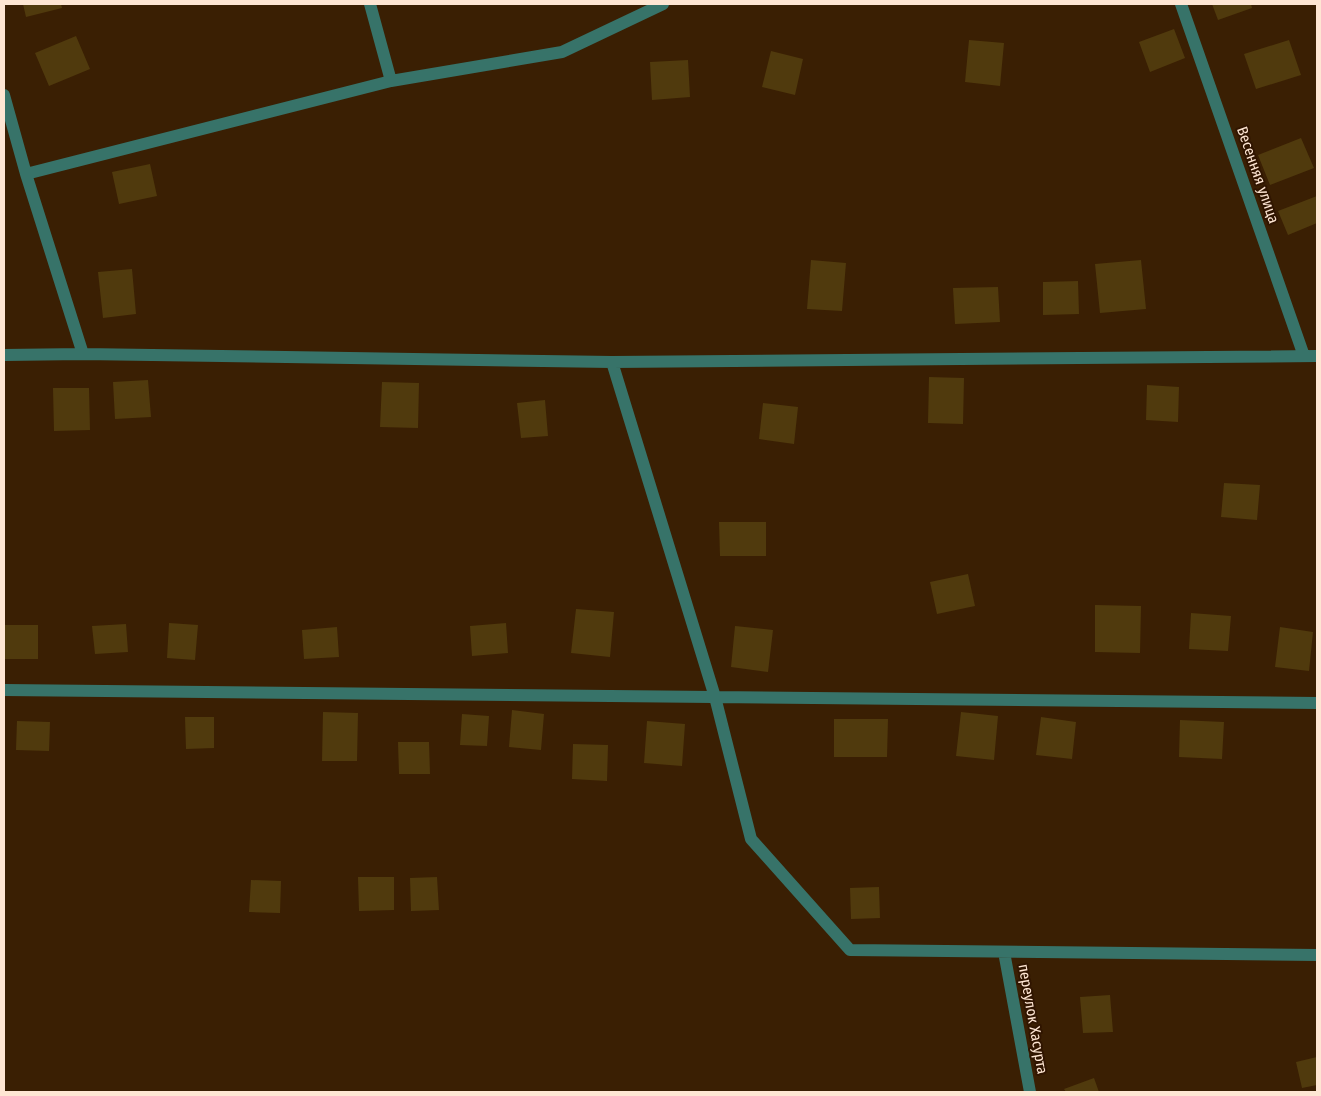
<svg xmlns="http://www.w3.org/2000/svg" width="1321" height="1096" font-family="'Fira Sans Condensed',sans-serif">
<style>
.building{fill:#503a0d}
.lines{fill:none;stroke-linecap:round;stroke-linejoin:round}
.minor{stroke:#377369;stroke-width:12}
.labels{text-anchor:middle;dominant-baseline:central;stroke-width:4;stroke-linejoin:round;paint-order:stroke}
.street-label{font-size:15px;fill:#fee6d3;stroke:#301500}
</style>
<rect width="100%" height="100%" fill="#3a1f03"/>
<path class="building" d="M23,4H61L62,8L26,17Z
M1212,4H1251L1252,8L1218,20Z
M1174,29L1185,58L1150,72L1139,42Z
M76,36L90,69L49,86L35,53Z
M969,40L1004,43L1000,86L965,82Z
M1289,40L1301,75L1256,89L1244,54Z
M771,51L803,59L795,95L762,87Z
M688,60L690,97L652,100L650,62Z
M1301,138L1314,168L1270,185L1258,155Z
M150,164L157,196L119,204L112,172Z
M1317,196V223L1288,235L1278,211Z
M811,260L846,263L842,311L807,309Z
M1141,260L1146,309L1100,313L1095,264Z
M132,269L136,314L103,318L98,272Z
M1078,281L1079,314L1043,315V282Z
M998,287L1000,322L955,324L953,288Z
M929,377L964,378L963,424L928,423Z
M148,380L151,417L115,419L113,382Z
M382,382L419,383L418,428L380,427Z
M1147,385L1179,387L1178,422L1146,420Z
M53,388H89L90,430L54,431Z
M545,400L548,436L521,438L517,403Z
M763,403L798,407L794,444L759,439Z
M1224,483L1260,485L1257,520L1221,517Z
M719,522H766V556H720Z
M968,574L975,606L937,614L930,582Z
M1095,605L1141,606L1140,653L1095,652Z
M576,609L614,612L610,657L571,653Z
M1191,613L1231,616L1228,651L1189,649Z
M169,623L198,625L195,660L167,658Z
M506,623L508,653L472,656L470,626Z
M126,624L128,652L95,654L92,626Z
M4,625H38V659H4Z
M735,626L773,630L768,672L731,667Z
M337,627L339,657L304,659L302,630Z
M1280,627L1313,632L1309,671L1275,667Z
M512,710L544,714L541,750L509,747Z
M323,712L358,713L357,761H322Z
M961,712L998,716L994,760L956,756Z
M462,714L489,716L487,746L460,745Z
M185,717H214V748L186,749Z
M1041,717L1076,722L1072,759L1036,755Z
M834,719H888L887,757H834Z
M1180,720L1224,722L1222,759L1179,757Z
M17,721L50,722L49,751L16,750Z
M647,721L685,724L682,766L644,763Z
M398,742H429L430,774H399Z
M573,744L608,745L607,781L572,779Z
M358,877H394V910L359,911Z
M437,877L439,910L411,911L410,878Z
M251,880L281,881L280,913L249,912Z
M879,887L880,918L851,919L850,888Z
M1110,995L1113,1032L1083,1033L1080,997Z
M1317,1057V1085L1302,1088L1296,1062Z
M1094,1078L1099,1092H1066L1064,1089Z"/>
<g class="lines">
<path class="minor" d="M370,4L391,81
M1181,4L1304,356
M4,95L26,174L83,354
M26,174L391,81L562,52L663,4
M4,355L83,354L612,362L1317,356
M612,362L715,697L751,839L850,950L1317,955
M4,690L1317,703
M1004,952L1030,1092"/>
</g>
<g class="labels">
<g class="street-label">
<text transform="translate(1258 175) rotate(71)">Весенняя улица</text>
<text transform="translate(1033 1019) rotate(80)">переулок Хасурта</text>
</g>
</g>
<rect width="1321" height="1096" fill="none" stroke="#fee6d3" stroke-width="10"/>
</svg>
